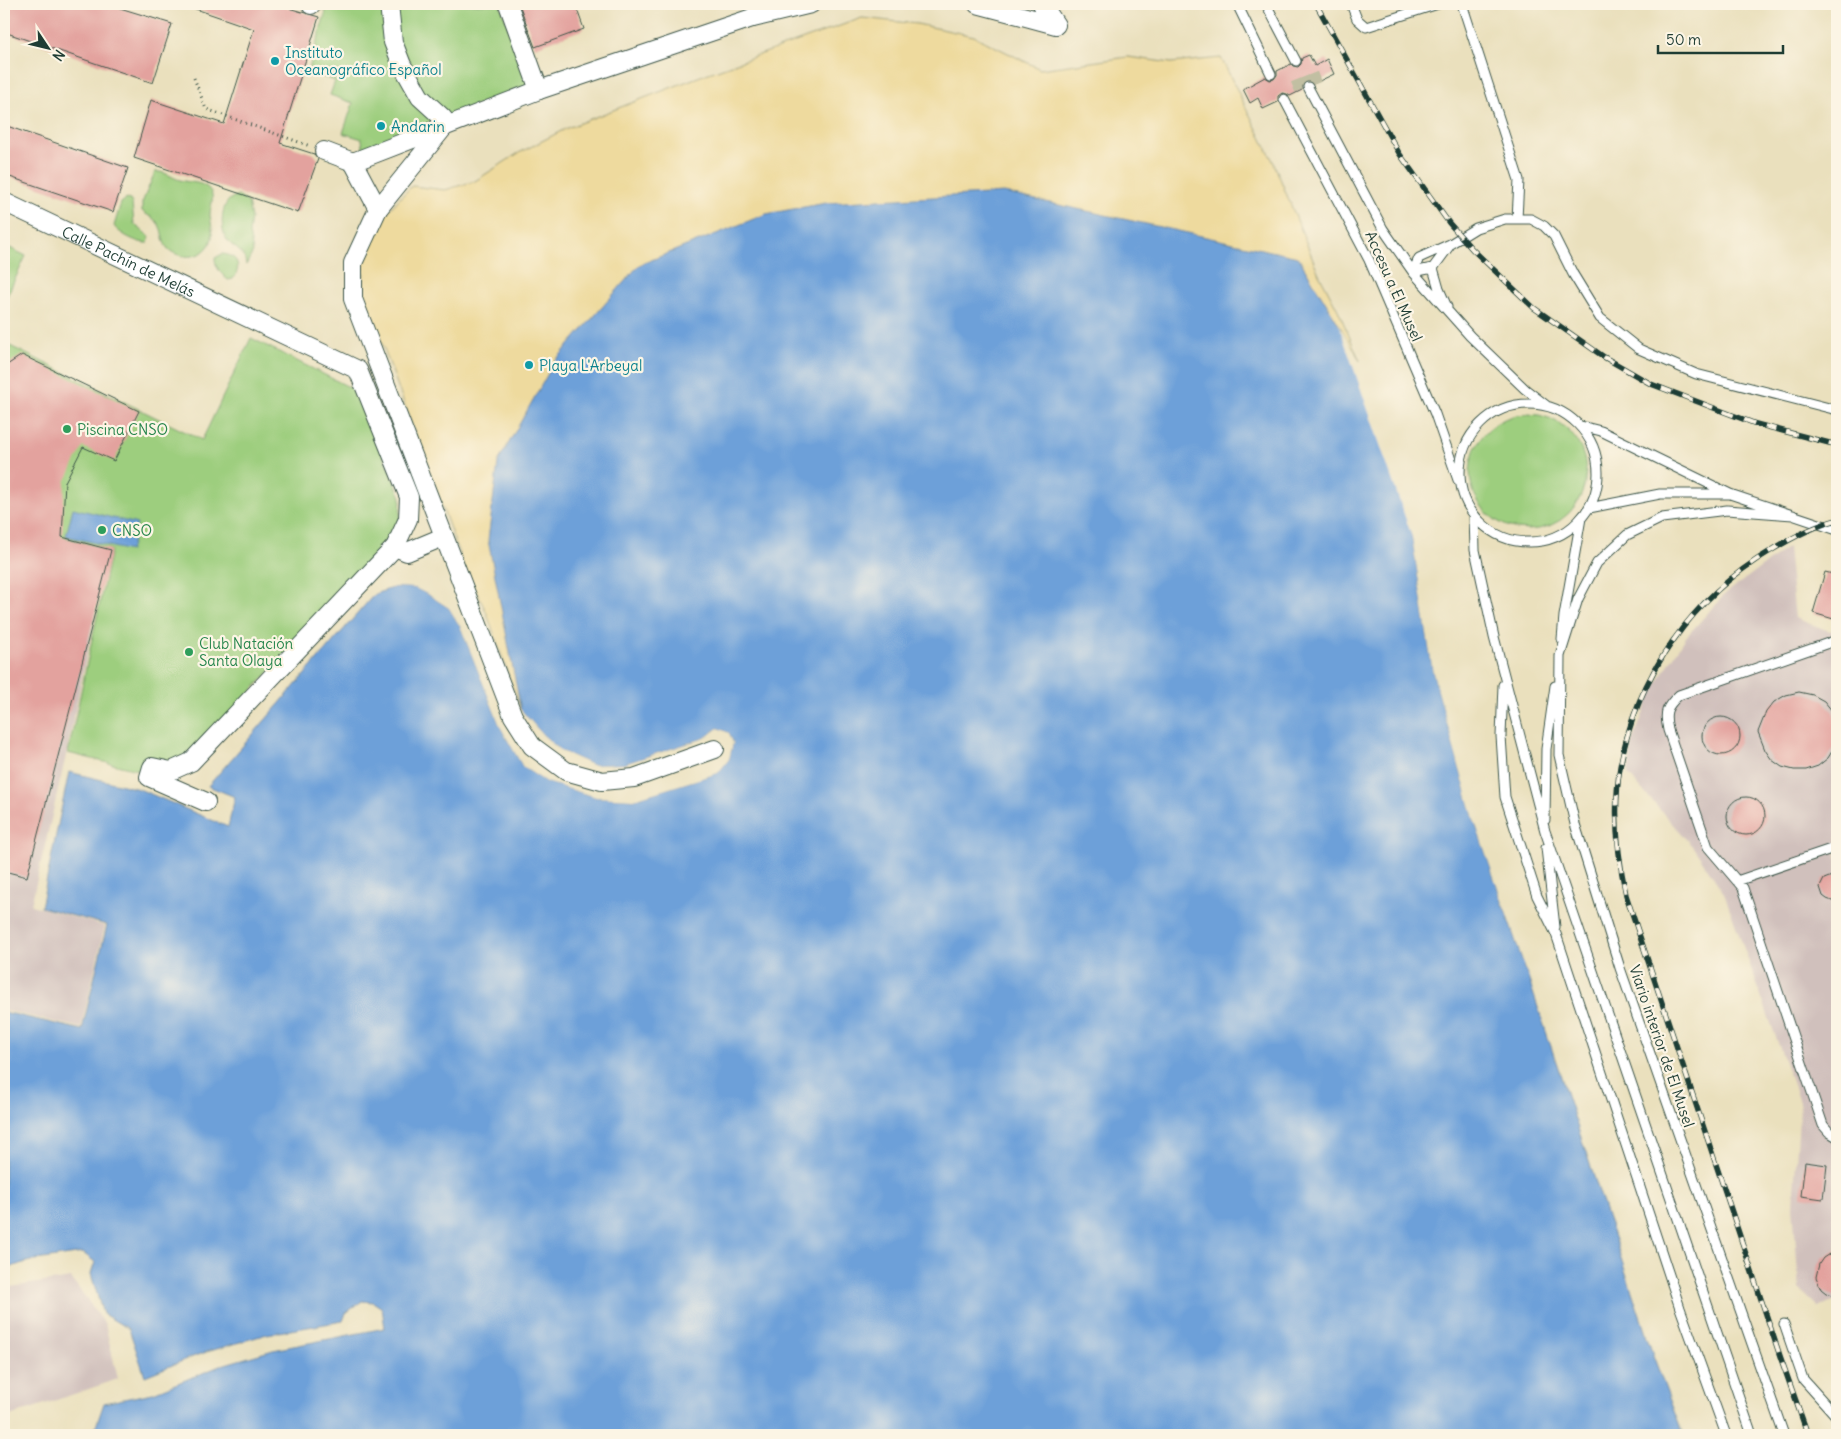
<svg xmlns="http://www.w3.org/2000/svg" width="1841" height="1439" font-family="Delius,sans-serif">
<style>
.industrial{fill:#d0c0bc}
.green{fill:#9dce7e;stroke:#5e8659}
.sand{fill:#eeda9e;stroke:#868c69}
.water{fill:#6da0d9;stroke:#466e86}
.pier{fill:#eae0bd}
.building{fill:#e3a29e}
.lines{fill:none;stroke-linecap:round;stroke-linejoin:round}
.highway-tunnel{stroke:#c1bfa2;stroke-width:28;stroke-dasharray:28 14;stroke-linecap:butt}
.lane-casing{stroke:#3d5549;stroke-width:11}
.street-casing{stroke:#3d5549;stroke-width:20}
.path{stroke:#3d5549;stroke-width:3;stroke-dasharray:1 4;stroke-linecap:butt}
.lane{stroke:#fff;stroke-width:9}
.street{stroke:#fff;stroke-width:18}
.rail-casing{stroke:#1f3d34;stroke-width:5.5}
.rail{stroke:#fcf5e5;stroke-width:4;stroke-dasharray:11;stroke-linecap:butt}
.culture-dot{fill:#0f9aa8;stroke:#fcf5e5;stroke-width:2}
.leisure-dot{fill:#2e9e5b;stroke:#fcf5e5;stroke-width:2}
.labels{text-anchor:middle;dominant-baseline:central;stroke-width:4.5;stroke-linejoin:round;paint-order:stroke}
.culture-label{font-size:15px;fill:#0d838f;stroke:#fcf5e5;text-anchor:start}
.street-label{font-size:15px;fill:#1f3d34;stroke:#fcf5e5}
.leisure-label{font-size:15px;fill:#27864d;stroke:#fcf5e5;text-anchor:start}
</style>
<rect width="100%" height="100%" fill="#fcf5e5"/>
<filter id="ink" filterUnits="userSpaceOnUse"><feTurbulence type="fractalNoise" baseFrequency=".02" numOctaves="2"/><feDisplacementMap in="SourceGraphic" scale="10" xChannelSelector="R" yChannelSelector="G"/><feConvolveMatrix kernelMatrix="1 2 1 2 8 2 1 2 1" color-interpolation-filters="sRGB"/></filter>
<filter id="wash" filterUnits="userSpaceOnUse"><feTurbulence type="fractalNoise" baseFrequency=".0096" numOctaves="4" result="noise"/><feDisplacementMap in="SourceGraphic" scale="20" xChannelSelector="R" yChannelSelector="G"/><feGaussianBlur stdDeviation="1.12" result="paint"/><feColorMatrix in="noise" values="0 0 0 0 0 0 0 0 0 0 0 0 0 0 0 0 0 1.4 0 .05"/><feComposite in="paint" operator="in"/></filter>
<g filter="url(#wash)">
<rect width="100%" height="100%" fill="#eae0bd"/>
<path class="industrial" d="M14,467L36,537L108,551L65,760L31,905L105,926L81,1028L4,1010V469Z
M1788,547L1795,618L1829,631L1837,629V1301L1818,1307L1799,1289L1793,1206L1800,1104L1724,893L1693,847L1628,774L1633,740L1652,691L1686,637L1725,594Z
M71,1278L105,1324L118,1379L4,1418V1288Z"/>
<path class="green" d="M305,4H500L530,86L451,115L441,117L363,150L362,139L343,133L353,103L330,95L335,81L308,72L326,11Z
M155,172C166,171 170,177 180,180C189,183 201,181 209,189C216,197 210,206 210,215C211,223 213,230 212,238C208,256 187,261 172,252C160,245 165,231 157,222C153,217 146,215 142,211V203Z
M238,196L248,202L251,218L249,233L253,252L246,265C244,248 233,250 226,238C219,226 221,197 238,196Z
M126,199L130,200L132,203L134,224L150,237L148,243C139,244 119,234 114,226L121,203Z
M4,245L26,256L4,302Z
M222,254C238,255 242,267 233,279L228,280C221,274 215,267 215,258Z
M251,338L355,390L401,497L400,520L391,541L190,757L167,764L145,759L141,771L68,753L111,550L41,531L19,466L4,467V343L202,440Z
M1470 472a58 58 0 1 1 116 0a58 58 0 1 1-116 0Z"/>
<path class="sand" d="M862,18L917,24L974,36L1040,69L1128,57L1171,63L1221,58L1273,161L1319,274L1338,310L1360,361L1340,326L518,656L521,710L486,611L464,567L364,294C364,283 363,271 364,259C367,232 393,204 412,186L445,190L475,181L517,154L567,128L706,74Z"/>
<path class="water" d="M1004,193L1298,257L1338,323L1391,432L1412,537L1433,673L1474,819L1526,971L1654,1358L1683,1435H93L104,1403L153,1393L225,1364L273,1350L385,1328L382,1308L373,1302L362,1301L346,1313L343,1321L267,1334L200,1354L145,1376L129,1329L103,1314L91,1274L95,1262L83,1253L30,1261L4,1269V1012L82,1030L107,925L41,907L69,772L139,789L228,827L235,797L208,786L371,598L377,593L395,587L415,588L429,595L449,608L461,628L501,728L523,767L546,782L596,797L634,799L718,773L729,759L733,743L729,733L718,728L705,738L624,764L592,765L561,751L543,735L521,710L488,540L498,462L555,361L639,265L766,214L826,203Z
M73,508L137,524L130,551L66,536Z"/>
<path class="pier" d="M1338,323L1354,350L1393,432L1415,536L1436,673L1476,819L1591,1158L1474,819L1433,673L1412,537Z
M394,584L415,586L430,592L450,607L464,627L503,727L525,765L547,780L596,794L634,797L717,770L727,758L731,744L728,735L718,731L705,740L625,766L592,767L560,753L541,737L519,711L521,710L543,735L561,751L592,765L624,764L705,738L718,728L729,733L733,743L729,759L718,773L634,799L596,797L546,782L523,767L501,728L461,628L449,608L429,595L415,588L395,587L373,593Z"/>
<g id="blocks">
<path class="building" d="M4,4H107L172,24L153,83L4,32Z
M188,4H275L319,17L280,143L314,154L318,159L298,213L134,158L151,100L224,124L254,29L187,6Z
M519,4H575L584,29L535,47Z
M1309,55L1315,66L1327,59L1334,74L1313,84L1311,82L1306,81L1302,84V90L1290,96L1287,94L1282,93L1278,96V102L1263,109L1258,98L1250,103L1243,89L1265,77L1270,80L1274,79L1277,75V71L1291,64L1293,66L1298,67L1301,64L1302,58Z
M4,125L128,168L113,212L4,175Z
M22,355L139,411L114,461L83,447L65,482L62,537L111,550L27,877L4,871V367Z
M1825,572L1837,575V620L1813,613Z
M1799,692L1813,695L1824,701L1833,712L1837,723V739L1834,748L1828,758L1818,766L1806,770H1794L1782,767L1772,760L1765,750L1758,732L1766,712L1774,702L1786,695Z
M1702 736a19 19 0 1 1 38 0a19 19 0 1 1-38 0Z
M1727 816a19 19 0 1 1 38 0a19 19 0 1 1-38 0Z
M1837,874V903L1827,899L1823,896L1820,887L1824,879Z
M1805,1162L1827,1165L1823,1199L1801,1196Z
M1837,1249V1297L1826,1293L1821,1289L1816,1277L1819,1264L1823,1258Z"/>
</g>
</g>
<g filter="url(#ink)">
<use href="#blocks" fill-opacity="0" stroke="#3d5549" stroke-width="1"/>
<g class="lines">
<path class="highway-tunnel" d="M1304,77L1308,87"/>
<defs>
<path id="lane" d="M1237,4L1271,74
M1266,4L1296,61
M1351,4L1357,19L1366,27L1438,4
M1462,4L1519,180L1517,219
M1308,87L1383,229L1413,272L1470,336L1525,389L1547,406
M1284,99L1369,260L1435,414L1458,480
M1433,268L1439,289L1447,307
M1413,272L1419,258L1450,244L1476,228L1505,219H1531L1544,226L1554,236L1573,274L1600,318L1639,349L1696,374L1837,410
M1413,272L1433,268L1450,245
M1460 473a69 69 0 1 1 138 0a69 69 0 1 1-138 0Z
M1581,426L1601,431L1730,494L1837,530
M1589,508L1660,494H1727
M1474,515L1475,550L1494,637L1545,831L1752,1435
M1562,639L1564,616L1581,518
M1837,640L1679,695C1666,707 1664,712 1668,730L1708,847L1743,888L1823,1125L1829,1132L1837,1137
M1503,685L1501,736L1505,797L1537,896L1556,934L1680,1308L1726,1435
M1545,820L1546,749L1555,686
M1546,848L1555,927
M1737,881L1837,847
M1784,1324L1803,1379L1837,1417
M1784,1435L1620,968L1575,824L1559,755L1560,656L1578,599L1597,563L1627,535L1662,518L1727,510L1793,515"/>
<g id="street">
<path d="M508,4L539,90"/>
<path d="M977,4L1056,25L1042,4"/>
<path d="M311,5V4"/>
<path d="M753,18L811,4"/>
<path d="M324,151L353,162"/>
<path id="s1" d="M4,202L358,370L409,497L408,519L395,547L191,762L171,771L152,767L149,777L206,802"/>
<path d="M378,209L444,127L443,118L420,97L402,65L393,42L389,4"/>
<path d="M395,547L407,552L443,537"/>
<path d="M715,749L634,778L602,781L566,771L532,746L513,716L353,299V263L378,209L353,162L539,90L752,18L768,4"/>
</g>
</defs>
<use href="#lane" class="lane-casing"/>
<use href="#street" class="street-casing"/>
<path class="path" d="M194,78L206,109L310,146"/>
<use href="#lane" class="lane"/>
<use href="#street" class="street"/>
<defs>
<path id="rail" d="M1316,4L1399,153L1449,223L1472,249L1534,308L1604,357L1651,384L1756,424L1837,445
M1808,1435L1780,1356L1626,895C1617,853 1613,810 1620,767C1637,675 1692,597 1772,550C1793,537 1814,526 1837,520"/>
</defs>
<use href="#rail" class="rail-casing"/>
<use href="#rail" class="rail"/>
</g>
</g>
<g class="culture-dot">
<circle cx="275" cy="61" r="5"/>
<circle cx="381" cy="126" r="5"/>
<circle cx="529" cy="365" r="5"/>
</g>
<g class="leisure-dot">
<circle cx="67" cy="429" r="5"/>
<circle cx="102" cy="530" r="5"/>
<circle cx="189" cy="652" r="5"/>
</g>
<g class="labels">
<g class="culture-label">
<text x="285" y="52">Instituto<tspan x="285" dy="17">Oceanográfico Español</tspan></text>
<text x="391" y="126">Andarin</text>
<text x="539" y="365">Playa L'Arbeyal</text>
</g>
<g class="street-label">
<text stroke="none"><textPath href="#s1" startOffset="138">Calle Pachín de Melás</textPath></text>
<text transform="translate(1394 286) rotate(66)">Accesu a El Musel</text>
<text transform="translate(1662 1046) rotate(71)">Viario interior de El Musel</text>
</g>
<g class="leisure-label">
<text x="77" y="429">Piscina CNSO</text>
<text x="112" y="530">CNSO</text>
<text x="199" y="643">Club Natación<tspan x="199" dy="17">Santa Olaya</tspan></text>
</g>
</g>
<rect width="1841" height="1439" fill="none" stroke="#fcf5e5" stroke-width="20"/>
<g transform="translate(48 48) rotate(125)" stroke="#fcf5e5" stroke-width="4" paint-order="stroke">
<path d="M0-4L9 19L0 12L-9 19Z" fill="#1f3d34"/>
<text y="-8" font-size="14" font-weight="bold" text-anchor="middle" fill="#1f3d34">N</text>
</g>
<path d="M1658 45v8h125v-8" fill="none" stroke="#1f3d34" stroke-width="2.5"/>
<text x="1666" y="45" font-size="15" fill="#1f3d34" stroke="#fcf5e5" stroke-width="4" paint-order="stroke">50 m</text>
</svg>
